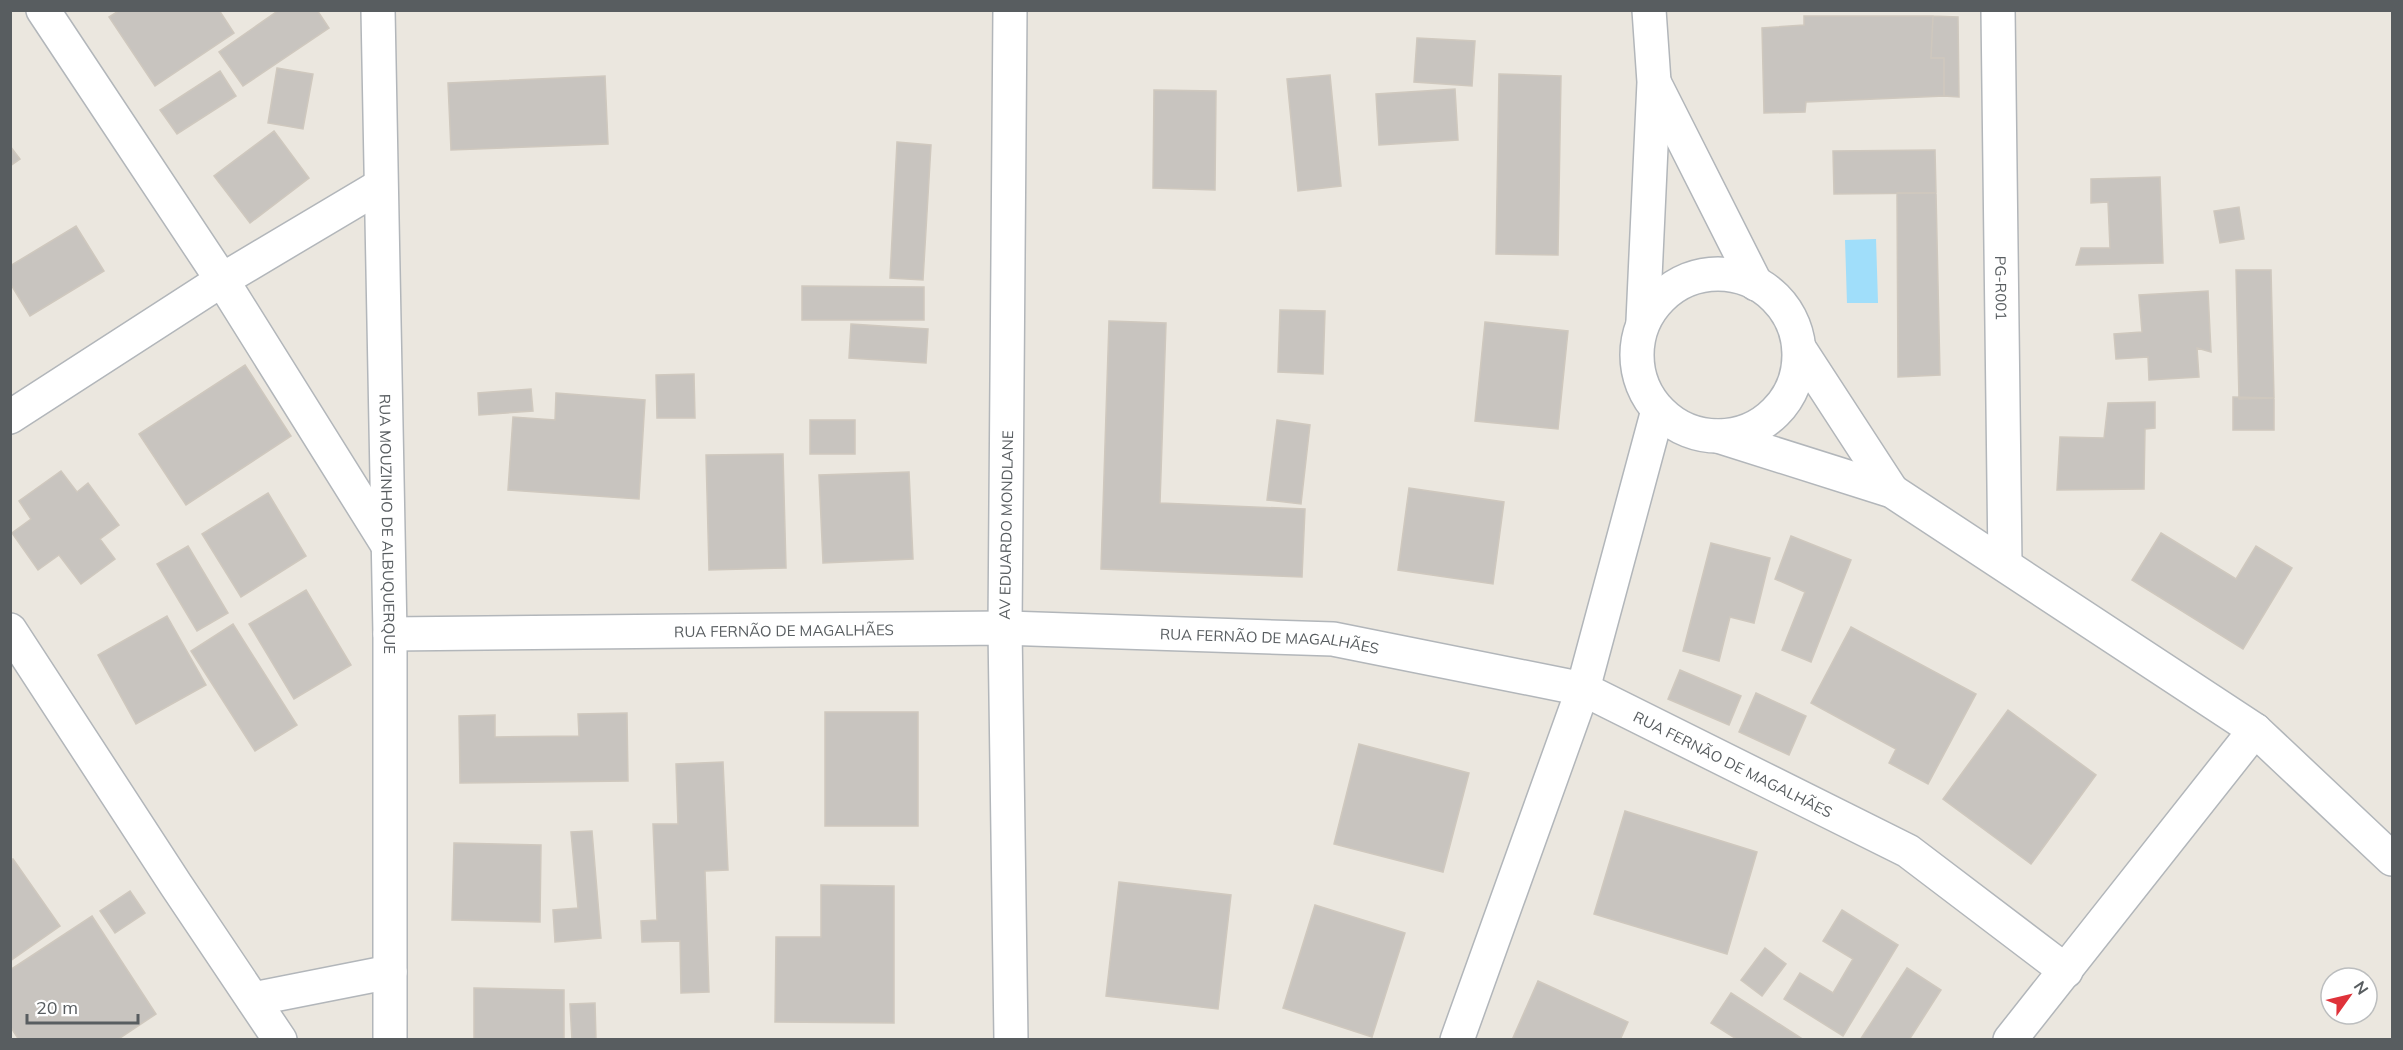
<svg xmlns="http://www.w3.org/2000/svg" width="2403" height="1050" font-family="Mulish,sans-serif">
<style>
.water{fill:#a0defa}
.building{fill:#c8c4bf;stroke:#cfc8be;stroke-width:1.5}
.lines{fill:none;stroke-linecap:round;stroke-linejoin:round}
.minor-casing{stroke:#b2b6ba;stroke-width:36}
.minor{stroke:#fff;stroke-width:33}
.labels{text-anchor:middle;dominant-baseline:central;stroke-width:5;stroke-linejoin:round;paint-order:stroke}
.street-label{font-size:15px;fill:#585d60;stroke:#fff}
</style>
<rect width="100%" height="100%" fill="#ebe7df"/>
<path class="water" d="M1876,239L1878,303H1847L1845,240Z"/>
<path class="building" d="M120,10H219L234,33L155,86L109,17Z
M279,10H317L329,28L243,86L219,52Z
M1804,16H1933L1931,58H1944V96L1806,102L1805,112L1764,113L1762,28L1804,25Z
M1933,16L1958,17L1959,97L1944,96V58H1931Z
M1417,38L1475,41L1472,86L1414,82Z
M277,68L313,74L303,129L268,123Z
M220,71L236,96L177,134L160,110Z
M1499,74L1561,76L1558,255L1496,254Z
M1330,75L1341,186L1298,191L1287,79Z
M605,76L608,144L451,150L448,83Z
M1455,89L1458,140L1379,145L1376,94Z
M1154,90L1216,91L1215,190L1153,188Z
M274,131L309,178L250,223L214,176Z
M897,142L931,145L923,280L890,278Z
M10,146L20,159L10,166Z
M1935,150L1936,193L1834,194L1833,151Z
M2160,177L2163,263L2076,265L2081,248H2110L2108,202L2091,203V179Z
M1897,193H1936L1940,375L1898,377Z
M2239,207L2244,239L2220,243L2214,211Z
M76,226L104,271L30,316L10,283V266Z
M2236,270H2271L2274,398L2239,399Z
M802,286L924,287V320H802Z
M2208,291L2211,352L2197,348L2199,377L2149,380L2148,357L2116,359L2114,334L2142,332L2139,295Z
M1280,310L1325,311L1323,374L1278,372Z
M1109,321L1166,323L1160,503L1305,509L1302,577L1101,569Z
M1485,322L1568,331L1558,429L1475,421Z
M851,324L928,329L926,363L849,358Z
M245,365L291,436L186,505L139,434Z
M694,374L695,418H657L656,375Z
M531,389L533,411L479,415L478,393Z
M556,393L645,400L639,499L508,490L513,417L555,420Z
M2233,397L2274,398V430H2233Z
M2155,402V428L2145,429L2144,489L2057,490L2060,437L2104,438L2108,403Z
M810,420H855V454H810Z
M1277,420L1310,425L1301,504L1267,500Z
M783,454L786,568L709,570L706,455Z
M61,471L77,492L88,483L119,525L100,539L115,559L81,584L59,555L38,570L12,533L31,519L19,501Z
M909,472L913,559L823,563L819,475Z
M1409,488L1504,502L1493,584L1398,570Z
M268,493L306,556L241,597L202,534Z
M2161,533L2236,579L2256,546L2292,568L2243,649L2132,580Z
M1791,536L1851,560L1811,662L1782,650L1805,592L1775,579Z
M1711,543L1770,558L1754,623L1730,617L1719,661L1683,651Z
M188,546L228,613L197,631L157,564Z
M306,590L351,665L294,699L249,624Z
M167,616L206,685L136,724L98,655Z
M233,624L297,725L255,751L191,651Z
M1851,627L1976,694L1928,784L1889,763L1896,749L1811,703Z
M1680,670L1741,696L1729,725L1668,699Z
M1756,693L1806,716L1789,755L1739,732Z
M2008,710L2096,775L2031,864L1943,799Z
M825,712H918V826H825Z
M627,713L628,781L460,783L459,716L495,715V737L579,736L578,714Z
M1359,744L1469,773L1443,872L1334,844Z
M723,762L728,870L705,871L709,992L681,993L680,941L642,942L641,921L657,920L653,824H678L676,764Z
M1625,811L1757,852L1727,954L1594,914Z
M592,831L601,938L555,942L553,910L578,908L571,832Z
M454,843L541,845L540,922L452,920Z
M13,859L60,926L10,961V860Z
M1119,882L1231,895L1218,1009L1106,996Z
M821,885L894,886V1023L775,1022L776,937H821Z
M130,891L145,913L115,933L100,911Z
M1315,905L1405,933L1372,1037L1283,1008Z
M1842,910L1898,945L1843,1036L1784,999L1800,973L1833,993L1853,959L1823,941Z
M92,916L156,1014L117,1040H19L10,1026V970Z
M1765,948L1786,964L1762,996L1741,980Z
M1907,968L1941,990L1909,1040H1860Z
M1538,981L1628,1022L1620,1040H1512Z
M474,988L564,990V1040H474Z
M1731,993L1804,1040H1738L1711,1023Z
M595,1003L596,1040H572L570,1004Z"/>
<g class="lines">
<defs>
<g id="minor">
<path d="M43,10L222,280L387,544"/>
<path id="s1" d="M378,10L390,634V1040"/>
<path d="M1010,10L1005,628L1011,1040"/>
<path id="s2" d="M1998,10L2005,564"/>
<path d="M1655,84L1756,284"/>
<circle cx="1718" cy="355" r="81"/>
<path d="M1643,321L1654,82L1649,10"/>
<path d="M1799,348L1892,491"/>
<path d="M10,417L222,280L380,186"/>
<path d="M1718,436L1892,491L2255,730L2392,859"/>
<path d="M10,630L176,885L280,1040"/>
<path id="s3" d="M390,634L1005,628L1333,639L1583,689L1908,851L2066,971"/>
<path d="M253,999L390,972"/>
<path d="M1457,1040L1583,689L1658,410"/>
<path d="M2010,1040L2255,730"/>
</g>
</defs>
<use href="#minor" class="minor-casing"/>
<use href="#minor" class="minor"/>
</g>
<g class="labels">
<g class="street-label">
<text stroke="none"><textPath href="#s2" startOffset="278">PG-R001</textPath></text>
<text stroke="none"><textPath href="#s1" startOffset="514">RUA MOUZINHO DE ALBUQUERQUE</textPath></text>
<text transform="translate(1006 525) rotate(-89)">AV EDUARDO MONDLANE</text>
<text stroke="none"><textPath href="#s3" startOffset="394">RUA FERNÃO DE MAGALHÃES</textPath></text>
<text stroke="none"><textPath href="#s3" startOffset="880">RUA FERNÃO DE MAGALHÃES</textPath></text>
<text stroke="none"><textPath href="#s3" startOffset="1366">RUA FERNÃO DE MAGALHÃES</textPath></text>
</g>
</g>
<rect width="2403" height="1050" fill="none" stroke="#585d60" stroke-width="24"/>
<g transform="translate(2349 996) rotate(56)"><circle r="28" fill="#ffffff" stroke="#bcbebf" stroke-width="1.5"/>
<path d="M0-4.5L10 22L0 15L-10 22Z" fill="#df323a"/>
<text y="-9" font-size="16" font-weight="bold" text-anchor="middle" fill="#585d60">N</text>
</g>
<path d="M27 1014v9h111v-9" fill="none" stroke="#585d60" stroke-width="3"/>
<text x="36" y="1014" font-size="18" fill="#585d60" stroke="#ffffff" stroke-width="4.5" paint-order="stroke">20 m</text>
</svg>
